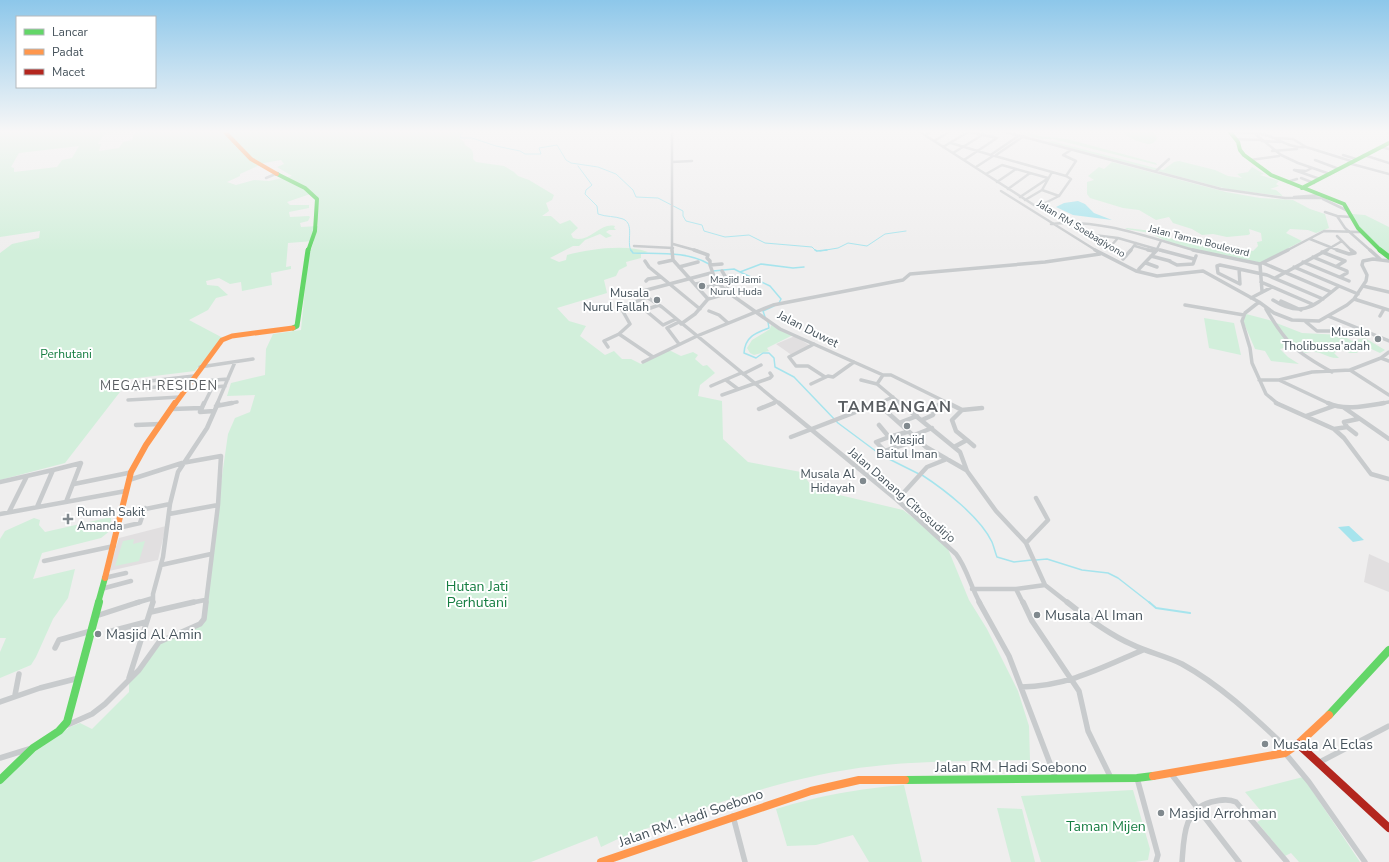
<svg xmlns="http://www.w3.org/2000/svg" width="1389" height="862" font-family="'Nunito Sans',sans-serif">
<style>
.education{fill:#e1dfe0}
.green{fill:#d2efdb;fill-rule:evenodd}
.water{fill:#a6e4ed}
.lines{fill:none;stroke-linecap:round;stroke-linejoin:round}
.stream-far2{stroke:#a6e4ed;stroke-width:1}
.stream-far1{stroke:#a6e4ed;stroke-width:1.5}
.stream{stroke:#a6e4ed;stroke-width:2}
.street-far3{stroke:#c8cbcd;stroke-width:2.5}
.street-far2{stroke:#c8cbcd;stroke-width:3.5}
.street-far1{stroke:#c8cbcd;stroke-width:4.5}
.street{stroke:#c8cbcd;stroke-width:5.5}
.fast-far3{stroke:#63d668;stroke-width:4}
.fast-far2{stroke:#63d668;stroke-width:5}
.fast-far1{stroke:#63d668;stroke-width:6}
.fast{stroke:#63d668;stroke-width:8}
.slow-far3{stroke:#ff974d;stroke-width:4}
.slow-far2{stroke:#ff974d;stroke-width:5}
.slow-far1{stroke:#ff974d;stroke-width:6}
.slow{stroke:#ff974d;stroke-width:8}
.jam{stroke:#b3261e;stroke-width:8}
.poi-dot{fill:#80898e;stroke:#fff;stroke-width:1.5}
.labels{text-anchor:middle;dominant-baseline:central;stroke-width:4;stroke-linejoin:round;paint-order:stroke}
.far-street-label{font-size:10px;fill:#45525b;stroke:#fff}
.far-poi-label{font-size:10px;fill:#45525b;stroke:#fff;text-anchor:start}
.poi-label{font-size:12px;fill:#45525b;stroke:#fff;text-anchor:end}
.street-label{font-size:12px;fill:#45525b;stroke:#fff}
.park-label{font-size:12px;fill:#157d41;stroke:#fff}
.neighbourhood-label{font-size:13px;letter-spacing:1px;fill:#5a5e62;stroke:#fff}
.near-park-label{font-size:14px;fill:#157d41;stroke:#fff}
.near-poi-label{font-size:14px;fill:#45525b;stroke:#fff;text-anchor:start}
.near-street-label{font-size:14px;fill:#45525b;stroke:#fff}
.district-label{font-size:16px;font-weight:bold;letter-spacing:1px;fill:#5a5e62;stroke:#fff}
</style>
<rect width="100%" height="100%" fill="#efeeee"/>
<path class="education" d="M795,336L812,347L793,356L776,344Z
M166,526L158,560L109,571L119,538Z
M1369,554L1389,563V592L1364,582Z"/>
<path class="green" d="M0,132H120L104,134L98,144H101L99,151L119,148L123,142L132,140L135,132H462L459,137L464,142L465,145C472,149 474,151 473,159L476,162L504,166L514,172L518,176L529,180L554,195L552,200L546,203L549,211L542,216H551L560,224L570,220L578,228L571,234L573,238C589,244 600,222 615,226L614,228L616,230H609L606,232L612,236L606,238L600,234L585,240L579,246H573L550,258L559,262L566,260L567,255C590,249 626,244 648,252L641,254V258L626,262L627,266L619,270L616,276L604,280L607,293L557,308L569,321L586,326L580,336L605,355L614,351L622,359H631L641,364L666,351H671L681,356L693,352L698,355L695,359L703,366L707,365L715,373L700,385L698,396L722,401L723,439L748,462L801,472L814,489L903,510L928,529L948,549L969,600L987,629L1018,691L1029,726L1030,760C959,761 888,760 819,775C751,789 685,815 620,838L601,847L597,836L531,862H0V780L12,768L70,727L80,723L92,729L129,692V683L160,640L201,623L228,434L235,418L250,412L255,395L227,396L231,383L265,375L266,349L273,334L301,330L308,258L314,241L288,243L286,267L291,266V269L271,273L272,285L242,291L241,282L230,284L219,278L206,281L207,285L218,286L228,295L216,298L208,310L189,320L223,338L195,371L130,379L65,463L0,480V253L12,244L39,238L40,231L0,237ZM79,146L72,158L62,160L57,167L14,172V168L11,167L19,153ZM281,160L284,164L277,167L292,176L269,181L254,180L236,185L227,182L240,176V174L264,163ZM313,193L317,196L318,226L301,227L300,223L308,221L310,217L309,216L290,217L289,212L309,208V205H290L287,202Z
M1123,132H1153L1156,135L1157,139C1155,141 1153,144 1149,144C1143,144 1126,137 1123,132Z
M1018,133H1031L1039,136L1067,139L1156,163L1157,165L1053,139H1041Z
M1051,141L1163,170L1174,162L1179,161L1215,170L1228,176L1242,178L1237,174L1248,172L1252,167L1264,174L1260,175L1279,181L1276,184L1279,186L1270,189L1276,190L1283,196L1232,190L1211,185L1048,142Z
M1112,162L1226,192L1260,198L1293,200L1310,209L1325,214L1329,228L1316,233L1308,230L1290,229L1286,233L1302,241L1262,262H1257L1213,254L1170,243L1150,233L1125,229L1127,228L1160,232L1176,241L1218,246L1230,252L1238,251L1241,248L1253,251L1258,246L1257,242L1262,241L1261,233L1249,229L1250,234L1248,235L1227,237L1213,234L1202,235L1192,229L1173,223L1169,217L1156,220L1139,210L1123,208L1090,198L1087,194V182L1094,180L1088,176L1099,167L1104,169Z
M1352,214L1365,215L1389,227V256C1376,244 1356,232 1352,214Z
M1246,314L1269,320L1302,333L1342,335L1352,341L1365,338L1385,350L1380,353L1367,347L1355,346L1360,349L1357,353H1350L1342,350L1334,353L1339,358C1324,359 1324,349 1305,353C1296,347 1291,345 1280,349L1288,357L1299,364L1271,361L1265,351L1255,349L1243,321Z
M1204,318L1234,323L1241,355L1209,348Z
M771,325L781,331L793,335L767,348L769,351L754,355L750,353L747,348L752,340L770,329Z
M111,517V530L101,538L42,553L33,579L75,569L68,598L53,619L36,657L31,665L0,678V652L6,638H0V539L5,531L34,518L40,520L39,525L45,532Z
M134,539L133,544L145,541L139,561L115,566L123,541Z
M1303,777L1360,862H1299L1291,853L1285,856L1257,822L1266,817L1245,792Z
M904,785L922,862H869L853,835L816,845L787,846L776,809C822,795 857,789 904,785Z
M1133,790L1150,849L1148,860L1135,862H1041L1021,796Z
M997,808L1022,809L1035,862H1011Z"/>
<path class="water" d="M1078,201L1085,204L1094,213L1112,220L1073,215L1056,207L1064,203Z
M1349,526L1364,540L1353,542L1338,527Z"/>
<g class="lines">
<path class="stream-far2" d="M463,132L460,136L461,138H472L496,146L520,151L525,154H541L539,148L557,145L566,160L571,163L598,167L616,174L633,190L636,197L658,198L683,211V216L686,221L702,225L704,231L725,237L749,235L765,243L812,247L816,251
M578,166L592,185L586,190L585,194L597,206L598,214C606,217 615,216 623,219C635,224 626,241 631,251
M820,251L838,248L848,243L867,246L885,234L906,231"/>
<path class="stream-far1" d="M631,250L633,253C658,254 687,251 709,264
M815,250L817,251L827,250
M713,271L734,269L740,272L761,264L793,268L804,267
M740,272L770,286L781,299L779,303
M765,317L763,311L774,306
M768,322L769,328C755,333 745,337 744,353L756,358L763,353H769L774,358L775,367L794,377L838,423L881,455L919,474
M922,475C945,490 980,517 992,542C994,547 995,552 997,557L1014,562L1032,560
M1036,560L1047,559L1082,570L1108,573L1118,578L1150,603"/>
<path class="stream" d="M1149,602L1156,608L1190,613"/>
<path class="street-far3" d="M672,132V251
M920,132L1037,207L1059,196L1071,179L1066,176L995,156
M1005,132L1221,189L1285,198H1328
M1230,132L1254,133L1281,155L1298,163L1330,174
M1386,132L1389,133
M1254,133C1274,133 1286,149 1305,147
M925,135L931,132
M1275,138L1293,139L1306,147L1351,161
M1235,139L1260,140
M934,141L949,132
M1262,141L1280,142
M951,143L991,155
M943,147L968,132
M1381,147L1389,149
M1272,151L1297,149
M953,153L984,134
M992,154L1020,135
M996,155L1024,136
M1343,155L1356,159
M1364,155L1389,163
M964,160L997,138L969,132
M1250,160L1279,156
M1315,160L1339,169
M672,162L692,161
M1348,163L1389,174
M976,167L993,156
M1312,168L1306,171L1294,170L1320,179
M1156,171L1169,159
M986,174L1002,165L1048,178
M1066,176L1076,161L1063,155L1071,150
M266,178L278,173
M1301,178L1314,183
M997,182L1016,169
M1287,182L1297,179
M1008,189L1030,173
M1042,190L1059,196
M1001,191L1097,251
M1020,197L1047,179
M1294,197L1321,195
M1323,199L1348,211
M1025,200L1042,190L1052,172
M1325,212L1337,216
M1350,217L1337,216L1345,228L1371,251
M1070,223L1115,251
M1051,224C1100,218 1150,238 1197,251
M1086,234L1118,238L1163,251
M1337,236L1352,251
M1310,239L1340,251
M673,244L698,251
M634,246L673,248
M1135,246L1152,251
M1109,248L1118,238
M1130,251L1136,243
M1156,251L1161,241
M1286,251L1324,231L1360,232
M1325,251L1342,241"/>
<path class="street-far2" d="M672,250L673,260L708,299
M694,250L708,255L707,258L710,261V265
M1095,250L1136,271L1157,276L1203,271L1259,302L1274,313L1292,320L1319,321L1347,305L1354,299L1366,281L1367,275L1362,265L1363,261L1373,259L1389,261
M1113,250L1126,256
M1148,250L1154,251
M1160,250L1194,259
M1193,250L1260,264L1288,250
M1337,250L1349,254L1355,253L1351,250
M1370,250L1380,259
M1322,252L1345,261L1337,266
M1151,256L1170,261
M1313,257L1347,271V273L1340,277
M1123,259L1131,250
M645,261L649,267L700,309
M1169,261L1177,265L1193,264L1196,256
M1303,262L1349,281
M659,263L673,260
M1146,263L1157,267
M1263,263L1331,292
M722,264L710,265L715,279L726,291L780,329L883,375H891L950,404
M1260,264L1262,291
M1220,265L1239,269L1240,284L1218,273L1217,266Z
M679,267L698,262
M1294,267L1358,294
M1139,269L1157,250
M1239,269L1267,275L1323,299
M722,271L729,283L726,291
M711,273L639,292L662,307L780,404
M1275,278L1327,250
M646,281L648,279L661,277
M1261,282L1312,304
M695,284L702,283L707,287L719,284
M1363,286L1389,292
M1251,298L1272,287
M1354,299L1389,310
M1273,300C1303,319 1315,305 1339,286
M1281,301L1301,310
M1259,302L1245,313L1242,321L1250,348L1252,363L1266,394L1278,404
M659,305L645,310L663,325L676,319
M1185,305L1244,315
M1266,309C1287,345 1296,352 1332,372
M709,311L719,315L728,323
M1328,316L1389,341
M1380,316L1384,309
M679,322L667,328L679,344
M1306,322L1317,331H1333
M681,324L695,314L708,299L729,293
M619,334L630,324L621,308L647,297
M814,344L789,357L796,366H808L825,377
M608,347L604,341L619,334L653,357
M1381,358L1389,361
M643,362L697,336L773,305L903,280L910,274L1045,262L1100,254
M200,367L253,359
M1350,370L1389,395
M743,374L761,365
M883,375L877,384L901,404
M726,380L738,389
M861,380L877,384
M1259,380H1279L1312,372L1350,370L1381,358L1389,352
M1279,380L1330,404
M141,382L194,376
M190,382L228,379
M811,384L828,376L833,377L854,362
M711,386L741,373
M135,389L188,384
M185,390L225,386
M722,395L770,378L772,376L770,373
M128,400L180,397
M877,403L878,404
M204,404L212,388
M217,404L235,362
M226,404L237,402
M771,404L776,402
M877,404L893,397
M940,404L943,401
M1378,404L1389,402"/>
<path class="street-far1" d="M204,403L200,412L214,411
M779,403L897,500L956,554C967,568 971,588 980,603
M877,403L926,447L966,470
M900,403L960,452L967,471L996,511L1026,543L1045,585
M948,403L962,410
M1276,403L1334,429L1344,438L1371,474L1389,479
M1328,403C1344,411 1366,406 1384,403
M216,406L232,403
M1343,407L1389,439
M172,409L202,408
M759,409L774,403
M1306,416L1334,406
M922,420L933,415L935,408L941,403
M899,423L917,416
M136,425L160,424
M879,425L889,437L907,432
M1347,427L1356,434
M1334,429L1347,427L1344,422L1358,419
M912,436L932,428
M791,437L879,403
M889,437L876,442L885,451L917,440
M967,440L974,446
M954,447L967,440L956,431L952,420L962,410L982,408
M53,470L81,463L66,502
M129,480L182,463L221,456L218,505L206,603
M0,482L53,470L37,507
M74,484L128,473
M897,500L927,467L947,459
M9,512L27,476
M0,514L126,491
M121,514L170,504
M169,514L218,505
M118,528L140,523L145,508
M1026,543L1048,520L1036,498
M44,561L114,546
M161,565L211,554
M104,578L126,573
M101,589L131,581
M972,589H1016L1045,585L1068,603
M1016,589L1023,603
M136,603L153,598
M153,603V594L163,557L170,504L178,472L207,428L218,403
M190,603L205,600"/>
<path class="street" d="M979,602L1009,656L1056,779
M1023,602L1032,621L1079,691L1088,731L1111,778
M1067,602C1087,618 1108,634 1131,644C1147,652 1166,656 1182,664C1222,686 1256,719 1289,750
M151,612L194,602
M96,616L139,602
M108,632L146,622
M55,648L59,640L91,631
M129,678L153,602
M1021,687C1068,686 1101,668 1143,650
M15,695L19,674
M0,702L40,688L79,678
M65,726L92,714L105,704L139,670L159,642L200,624L204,619L206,602
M1285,753L1309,782L1365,862
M0,758L29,749
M1318,763L1389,726
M1172,775L1239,862
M1137,778L1158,855L1156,862
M733,816L745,862
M1182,862C1184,838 1183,810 1211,802C1219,800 1228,798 1236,802L1287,862"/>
<path class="fast-far3" d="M1230,132L1238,142L1240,150L1244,155L1271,175L1344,204L1358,228L1381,251
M277,174L305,188L317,199L315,231L308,251
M1302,188L1389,143"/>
<path class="fast-far2" d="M1380,250L1389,257
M293,328L297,326L308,250"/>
<path class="fast-far1" d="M98,603L105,578"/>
<path class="fast" d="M1329,715L1389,650
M0,780L33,748L59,731L67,722L99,602
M905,780L1137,778L1153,776"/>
<path class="slow-far3" d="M225,132L251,159L277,174"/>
<path class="slow-far2" d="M175,404L222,340L232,336L293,328"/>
<path class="slow-far1" d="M105,578L131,472L146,445L175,403"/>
<path class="slow" d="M1153,776L1285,753L1298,744L1329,715
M601,862L811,791L859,780H905"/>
<path class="jam" d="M1298,744L1389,828"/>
</g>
<linearGradient id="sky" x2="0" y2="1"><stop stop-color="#8dc7ea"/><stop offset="0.52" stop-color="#f8f7f7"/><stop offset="1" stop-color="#f8f7f7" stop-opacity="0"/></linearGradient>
<rect width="1389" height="253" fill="url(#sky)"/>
<g class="poi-dot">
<circle cx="702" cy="286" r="4"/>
<circle cx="657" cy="300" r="4"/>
<circle cx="1378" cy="339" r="4"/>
<circle cx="907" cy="426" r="4"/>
<circle cx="863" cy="481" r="4"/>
<path d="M66 513h4v4h4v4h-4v4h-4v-4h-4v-4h4z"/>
<circle cx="1037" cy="615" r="4"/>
<circle cx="98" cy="634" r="4"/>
<circle cx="1265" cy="744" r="4"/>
<circle cx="1161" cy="813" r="4"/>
</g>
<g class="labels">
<g class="far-street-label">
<text transform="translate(1081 229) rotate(31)">Jalan RM Soebagiyono</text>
<text transform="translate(1199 241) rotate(14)">Jalan Taman Boulevard</text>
</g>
<g class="far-poi-label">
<text x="710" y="280">Masjid Jami<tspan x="710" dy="12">Nurul Huda</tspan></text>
</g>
<g class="poi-label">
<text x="649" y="293">Musala<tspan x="649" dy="14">Nurul Fallah</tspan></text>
<text x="1370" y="332">Musala<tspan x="1370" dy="14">Tholibussa'adah</tspan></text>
<text x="907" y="440" text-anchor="middle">Masjid<tspan x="907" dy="14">Baitul Iman</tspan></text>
<text x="855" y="474">Musala Al<tspan x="855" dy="14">Hidayah</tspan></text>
<text x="77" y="512" text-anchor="start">Rumah Sakit<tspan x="77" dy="14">Amanda</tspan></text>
</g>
<g class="street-label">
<text transform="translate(808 329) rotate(27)">Jalan Duwet</text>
<text transform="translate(902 495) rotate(41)">Jalan Danang Citrosudirjo</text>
</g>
<g class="park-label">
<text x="66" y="354">Perhutani</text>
</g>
<g class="neighbourhood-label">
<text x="159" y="386">MEGAH RESIDEN</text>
</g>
<g class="near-park-label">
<text x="477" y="586">Hutan Jati<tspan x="477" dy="16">Perhutani</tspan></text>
<text x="1106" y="826">Taman Mijen</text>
</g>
<g class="near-poi-label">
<text x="1045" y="615">Musala Al Iman</text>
<text x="106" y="634">Masjid Al Amin</text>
<text x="1273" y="744">Musala Al Eclas</text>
<text x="1169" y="813">Masjid Arrohman</text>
</g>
<g class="near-street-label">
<text x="1011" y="767">Jalan RM. Hadi Soebono</text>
<text transform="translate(691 818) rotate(-19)">Jalan RM. Hadi Soebono</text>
</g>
<g class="district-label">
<text x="895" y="407">TAMBANGAN</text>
</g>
</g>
<rect x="16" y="16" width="140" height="72" fill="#ffffff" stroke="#b5babd"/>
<rect x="24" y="29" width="20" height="6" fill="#63d668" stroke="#b5babd"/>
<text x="52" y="36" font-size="12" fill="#45525b">Lancar</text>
<rect x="24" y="49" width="20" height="6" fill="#ff974d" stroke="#b5babd"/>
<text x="52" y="56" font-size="12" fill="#45525b">Padat</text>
<rect x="24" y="69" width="20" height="6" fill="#b3261e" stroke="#b5babd"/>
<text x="52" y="76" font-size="12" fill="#45525b">Macet</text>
</svg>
